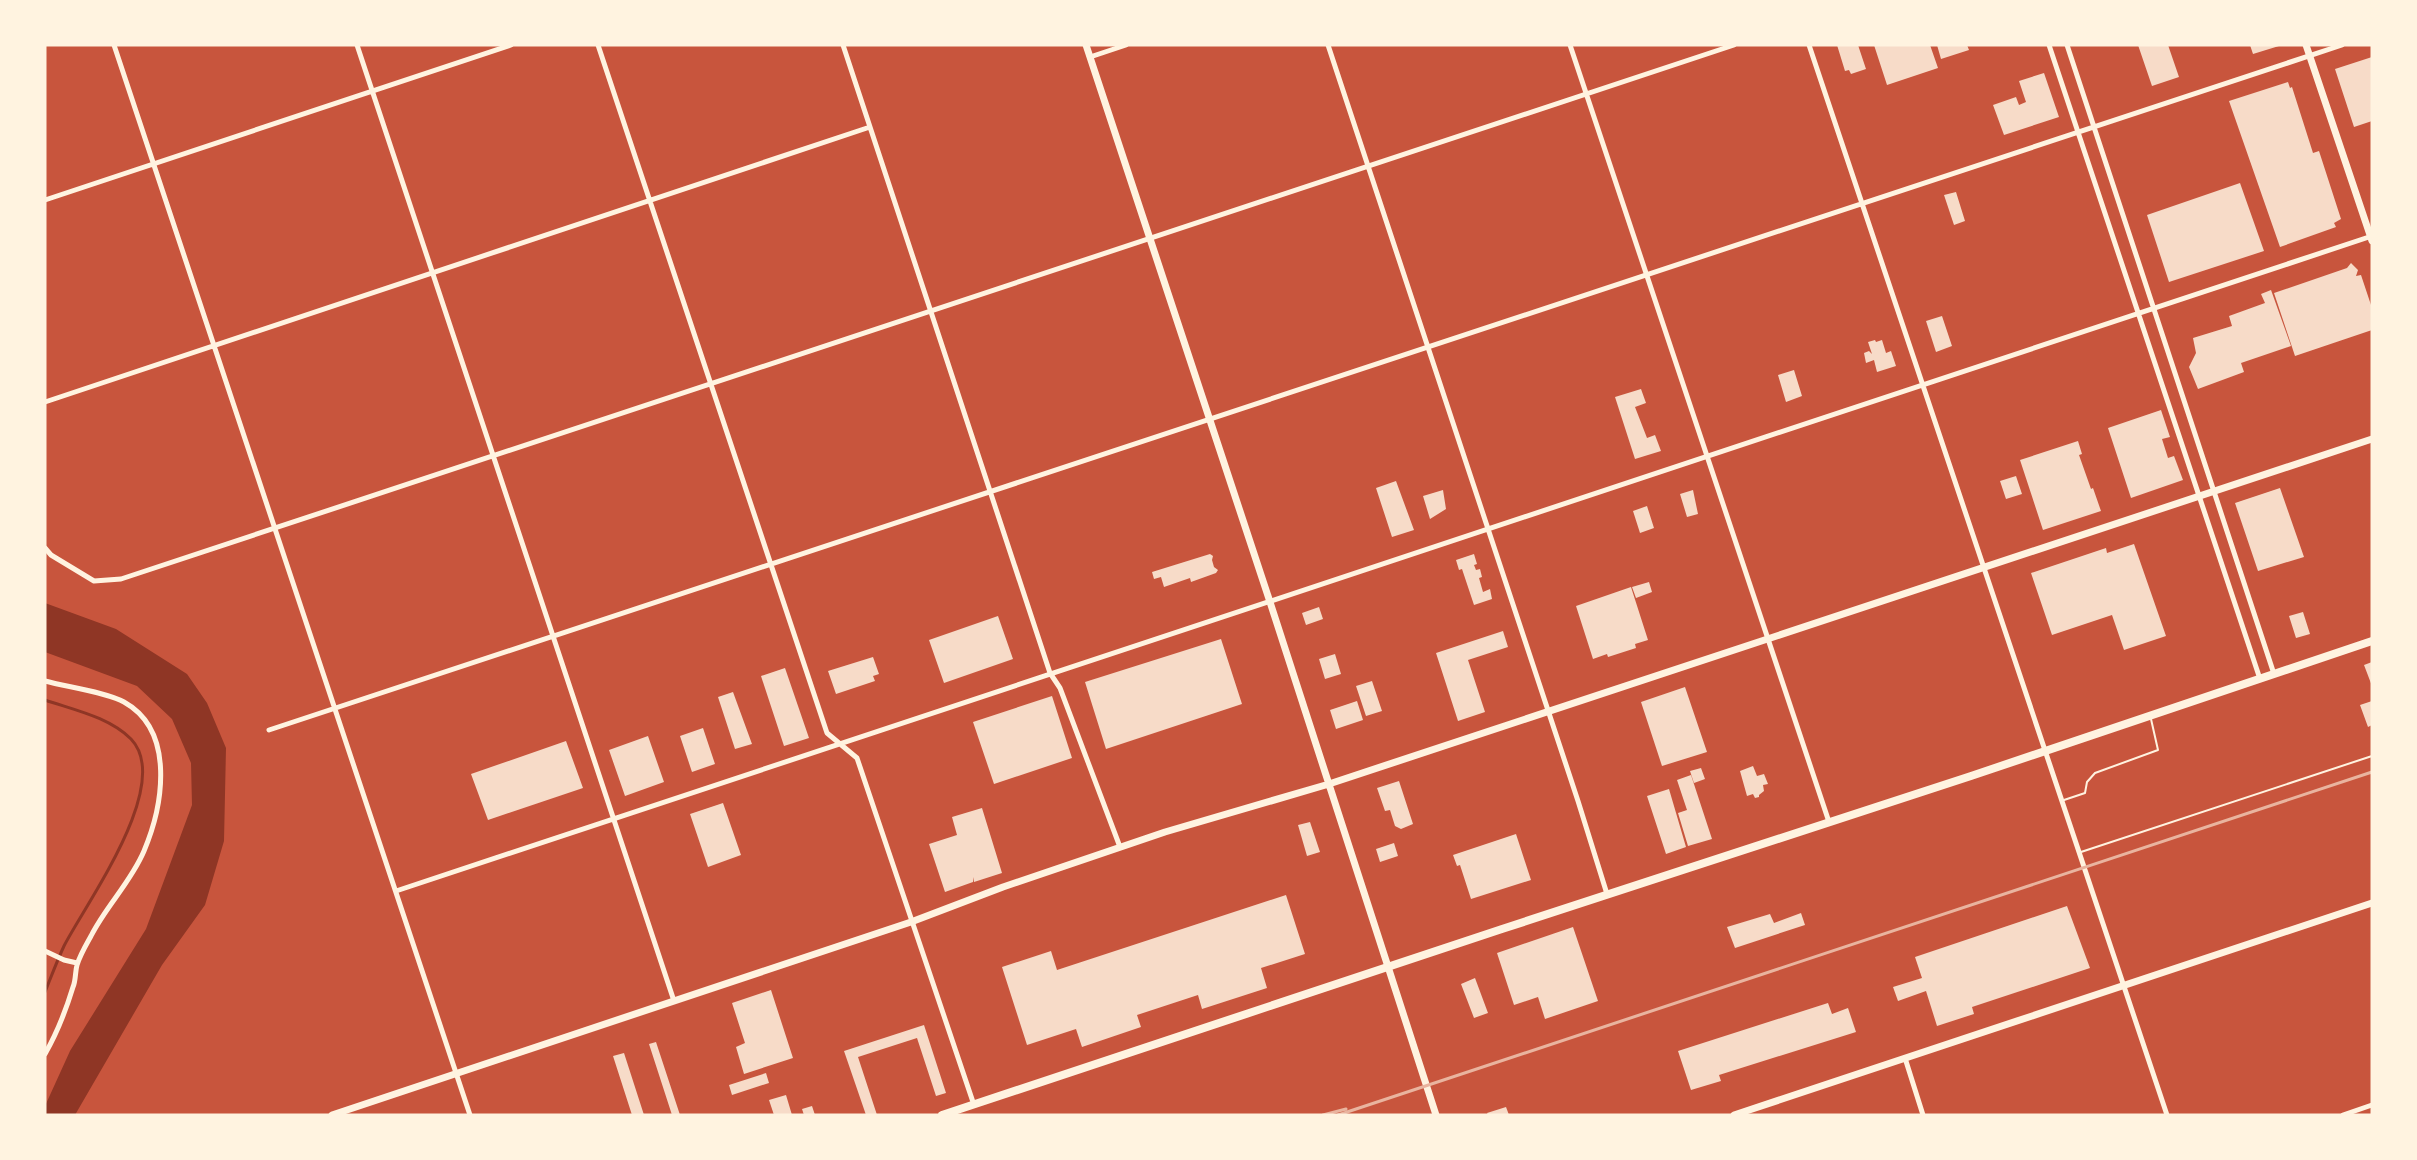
<svg xmlns="http://www.w3.org/2000/svg" width="2417" height="1160" font-family="Barlow,sans-serif">
<style>
.water{fill:#8f3625}
.lines{fill:none;stroke-linecap:round;stroke-linejoin:round}
.stream{stroke:#8f3625;stroke-width:3}
.building{fill:#f7dbc8}
.service{stroke:#fff3e0;stroke-width:2}
.minor{stroke:#fff3e0;stroke-width:5}
.tertiary{stroke:#fff3e0;stroke-width:7}
.primary{stroke:#fff3e0;stroke-width:8}
.rail{stroke:#e9b49f;stroke-width:3}
</style>
<rect width="100%" height="100%" fill="#c8553d"/>
<path class="water" d="M45,603L116,629L187,674L207,703L226,748L224,841L205,905L162,965L75,1115H45V1106L70,1051L146,929L192,805L191,763L172,719L137,686L45,652Z"/>
<g class="lines">
<path class="stream" d="M45,700C74,710 109,717 131,739C174,784 86,903 64,946C57,961 51,977 45,992"/>
</g>
<path class="building" d="M1837,45H1858L1866,69L1851,74L1849,70L1845,71Z
M1874,45H1930L1938,68L1887,85Z
M1937,45H1967L1969,50L1941,59Z
M2138,45H2168L2179,77L2152,86Z
M2250,45H2279V46L2253,54Z
M2372,57V121L2354,127L2335,69Z
M2044,73L2059,117L2004,135L1993,105L2016,97L2019,105L2026,102L2019,81Z
M2288,82L2290,88L2292,87L2313,153L2319,151L2341,219L2334,223L2336,227L2280,247L2229,101Z
M2240,183L2264,251L2169,282L2147,215Z
M1956,192L1965,221L1954,225L1944,195Z
M2351,263L2358,270L2356,276L2361,275L2372,308V330L2295,356L2274,293L2347,268Z
M2271,290L2291,346L2241,363L2244,372L2198,389L2189,367L2196,353L2193,338L2232,326L2229,316L2265,303L2261,294Z
M1942,316L1952,346L1936,352L1926,321Z
M1875,340L1876,342L1882,340L1886,353L1891,351L1896,366L1877,372L1874,360L1866,363L1864,353L1869,351L1872,354L1868,342Z
M1794,370L1802,396L1786,402L1778,375Z
M1641,389L1646,403L1635,407L1647,438L1655,435L1661,451L1635,459L1615,397Z
M2161,410L2170,437L2162,439L2168,458L2174,456L2183,480L2131,498L2108,428Z
M2078,441L2082,454L2079,455L2091,489L2093,488L2101,511L2043,530L2020,460Z
M2016,476L2022,494L2006,499L2000,481Z
M1396,481L1414,530L1392,537L1376,488Z
M2280,488L2304,557L2258,571L2235,503Z
M1443,490L1446,509L1430,519L1423,496Z
M1693,490L1698,514L1687,517L1680,494Z
M1647,506L1654,528L1640,533L1633,511Z
M2134,544L2166,636L2124,650L2112,615L2052,635L2031,573L2106,548L2107,553Z
M1210,554L1213,556L1212,560L1214,567L1218,570L1216,573L1191,582L1190,578L1164,587L1161,577L1154,579L1152,572Z
M1474,554L1477,564L1474,565L1476,570L1480,569L1482,577L1479,578L1483,592L1490,589L1492,599L1474,605L1462,569L1459,570L1456,560Z
M1649,582L1652,592L1636,598L1632,587Z
M1631,587L1648,640L1635,644L1636,648L1608,657L1607,654L1593,659L1576,606Z
M1319,607L1323,619L1306,625L1302,613Z
M2303,612L2310,634L2296,638L2289,616Z
M998,616L1013,659L944,683L929,640Z
M1503,631L1508,647L1468,660L1485,712L1458,721L1436,653Z
M1221,639L1242,704L1106,749L1085,682Z
M1335,654L1341,674L1325,679L1319,659Z
M873,657L879,674L873,676L875,681L836,694L828,671Z
M2372,662V686L2364,665Z
M785,668L809,738L784,746L761,676Z
M1372,681L1382,711L1366,716L1356,686Z
M1685,687L1707,752L1662,766L1641,702Z
M733,692L752,744L735,749L718,697Z
M1052,696L1072,758L994,784L973,722Z
M1357,701L1363,720L1336,729L1330,710Z
M2372,701V725L2368,727L2360,705Z
M703,728L715,764L692,772L680,736Z
M648,736L664,782L625,796L609,750Z
M566,741L583,788L488,820L471,774Z
M1753,766L1757,776L1764,774L1768,784L1763,785L1764,791L1759,795V797L1755,798L1753,794L1747,796L1740,771Z
M1701,768L1705,779L1694,783L1690,771Z
M1691,775L1712,839L1688,846L1678,813L1687,810L1677,780Z
M1399,781L1413,824L1401,829L1395,826L1390,810L1385,811L1377,788Z
M1669,789L1686,847L1666,854L1647,796Z
M723,803L741,855L708,867L690,814Z
M982,808L1002,873L974,882L973,877V882L945,892L929,844L957,835L952,817Z
M1310,822L1320,852L1307,856L1298,825Z
M1516,834L1531,880L1471,899L1460,865L1457,866L1453,855Z
M1394,843L1398,856L1380,862L1376,849Z
M1286,895L1305,954L1261,968L1267,988L1202,1009L1198,995L1137,1015L1141,1027L1082,1047L1076,1029L1027,1045L1002,967L1051,951L1057,970Z
M2067,906L2090,968L1972,1007L1974,1014L1937,1026L1926,991L1898,1001L1893,987L1922,978L1915,957Z
M1801,913L1805,925L1735,948L1727,927L1770,914L1774,923Z
M1573,927L1598,1001L1545,1019L1538,997L1514,1005L1497,953Z
M1475,978L1488,1013L1474,1018L1461,984Z
M771,990L793,1058L744,1074L736,1047L745,1043L732,1003Z
M1828,1003L1832,1014L1848,1008L1856,1032L1719,1075L1721,1081L1691,1090L1678,1051Z
M924,1025L946,1093L936,1096L917,1038L858,1057L877,1115H866L844,1051Z
M656,1042L680,1115H672L649,1044Z
M624,1053L644,1115H632L613,1056Z
M766,1073L769,1083L732,1095L729,1085Z
M786,1095L792,1115H774L769,1100Z
M812,1106L815,1115H804L802,1109Z
M1506,1107L1509,1115H1488L1487,1113Z"/>
<g class="lines">
<path class="service" d="M2064,800L2085,793L2087,782L2095,773L2158,750L2151,719
M2081,852L2372,756"/>
<path class="minor" d="M114,45L470,1115
M357,45L674,1001
M598,45L827,733L857,758L974,1105
M843,45L1050,673L1060,688L1120,847
M1328,45L1578,801L1607,894
M1570,45L1829,822
M1809,45L2167,1115
M2049,45L2260,679
M2067,45L2274,674
M1090,57L1126,45
M45,200L511,45
M45,402L870,127
M45,548L51,555L94,581L121,579L1734,45
M45,681C67,687 106,692 124,702C176,731 163,806 144,851C131,882 106,906 91,936C86,945 80,955 77,965C75,972 76,980 73,987C66,1010 57,1033 45,1054
M269,730L2342,45
M396,891L2372,236
M45,951L64,960L77,963
M1905,1058L1923,1115
M2343,1115L2372,1105"/>
<path class="tertiary" d="M1086,45L1270,602L1436,1115
M2306,45L2372,241
M332,1115L911,922L1003,887L1165,832L1329,784L2372,439
M1734,1115L2372,903"/>
<path class="primary" d="M942,1115L1502,929L1971,776L2372,641"/>
<path class="rail" d="M1323,1115L1346,1109
M1338,1115L2372,772"/>
</g>
<rect width="2417" height="1160" fill="none" stroke="#fff3e0" stroke-width="93"/>
</svg>
